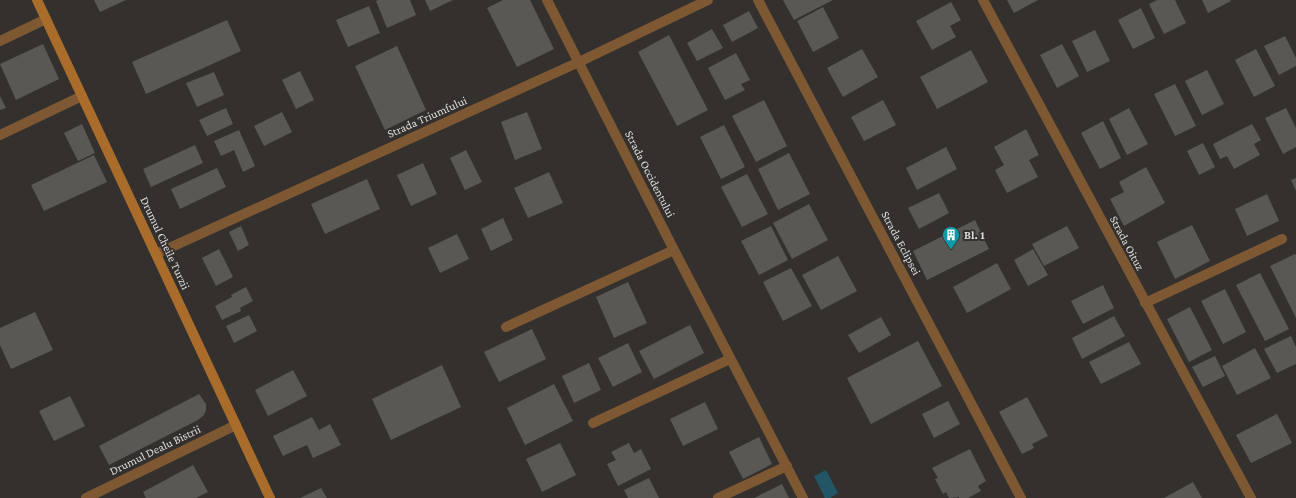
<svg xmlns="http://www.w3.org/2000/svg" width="1296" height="498" font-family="'Crimson Pro',serif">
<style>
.water{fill:#225667}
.building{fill:#5a5855}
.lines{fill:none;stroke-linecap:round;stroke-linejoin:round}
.street{stroke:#7e5832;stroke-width:10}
.secondary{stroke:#a96c2b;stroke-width:10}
.labels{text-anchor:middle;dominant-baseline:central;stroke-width:4;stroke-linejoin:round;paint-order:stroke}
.street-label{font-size:12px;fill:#dfdddb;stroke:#33302e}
.poi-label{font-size:12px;font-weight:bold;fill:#dfdddb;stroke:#33302e;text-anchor:start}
</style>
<rect width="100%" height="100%" fill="#33302e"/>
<path class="water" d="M826,470L838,493L830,498H825L814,476Z"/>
<path class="building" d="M94,0H126L100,12Z
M378,0H410L416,15L387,28L376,1Z
M425,0H453L430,11Z
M503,0H530L554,49L517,67L487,8Z
M783,0H833L794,20Z
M1007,0H1038L1014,13Z
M1157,0H1175L1186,23L1164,34L1149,4Z
M1202,0H1230L1231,1L1208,13Z
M951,2L961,20L950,26L956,37L932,50L916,21Z
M369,6L380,33L348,47L336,20Z
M823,7L839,38L813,52L797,21Z
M1141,8L1155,38L1133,49L1118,20Z
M749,11L758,28L732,42L723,25Z
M227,20L241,51L146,94L132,62Z
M712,29L723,48L697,61L687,43Z
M1095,30L1110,61L1087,72L1072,41Z
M669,35L708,110L677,126L638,52Z
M1285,36L1296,58V66L1279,75L1264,46Z
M43,44L59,79L16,100L0,64Z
M1062,44L1079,76L1057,88L1040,55Z
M397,46L426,110L385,130L355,66Z
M862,49L878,77L843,97L827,68Z
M1256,49L1275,86L1254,97L1235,60Z
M971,50L988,82L937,109L920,77Z
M736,53L750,80L741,84L745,90L725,100L708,68Z
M1207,70L1224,104L1202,115L1185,81Z
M300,71L314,100L296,109L282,80Z
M214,72L224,95L197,107L186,83Z
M1175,84L1196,126L1175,136L1154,94Z
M0,96L6,108L0,110Z
M764,100L787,146L756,162L732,116Z
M883,100L896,125L864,141L851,117Z
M226,108L233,124L207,136L199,120Z
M1129,108L1148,144L1127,155L1109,119Z
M1286,108L1296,128V147L1283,154L1265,118Z
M282,112L292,132L264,146L254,126Z
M527,112L542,149L515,160L501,122Z
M1103,121L1121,158L1100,169L1081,133Z
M82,124L95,153L78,161L64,133Z
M1252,124L1261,140L1254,144L1260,155L1234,169L1227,156L1220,159L1213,144Z
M724,125L745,167L721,179L700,137Z
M1026,129L1039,155L1029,160L1038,177L1007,193L995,170L1004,165L994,147Z
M239,130L255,166L243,172L234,150L221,156L214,141Z
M1203,143L1215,167L1199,175L1187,151Z
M195,145L203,163L151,187L143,169Z
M946,147L957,169L917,190L906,168Z
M466,150L482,182L465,190L450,158Z
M789,153L810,194L778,210L758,169Z
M94,155L107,182L44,211L31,185Z
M423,163L437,194L411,206L397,175Z
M1146,167L1165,203L1124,226L1110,199L1124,192L1119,182Z
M217,168L226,187L180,209L171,189Z
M549,172L563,203L528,218L514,188Z
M747,174L768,214L742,227L721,187Z
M1296,178V191L1291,180Z
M367,179L380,209L325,234L311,204Z
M939,193L949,213L919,229L908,208Z
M1267,194L1279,221L1247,236L1235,209Z
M809,204L828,240L792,259L773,223Z
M503,218L513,240L491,251L481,229Z
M975,220L989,249L927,280L913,251Z
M1192,225L1210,261L1175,279L1157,242Z
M241,226L249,245L238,251L229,232Z
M771,226L788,260L759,275L741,241Z
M1067,226L1079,248L1044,266L1032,244Z
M457,234L469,259L440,273L428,248Z
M219,249L233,277L216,286L202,258Z
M1033,249L1048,275L1028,286L1014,260Z
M1295,254L1296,255V318L1270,266Z
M838,256L857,291L821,310L802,275Z
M997,263L1011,289L967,313L953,287Z
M791,268L812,306L783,321L763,282Z
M1260,273L1289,329L1265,341L1236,285Z
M628,282L647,323L614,338L596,297Z
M1103,285L1114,308L1083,324L1071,301Z
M246,287L253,301L240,308L241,311L222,320L215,306L232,297L231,295Z
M1225,289L1246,332L1223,344L1201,301Z
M1190,307L1212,350L1189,362L1167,319Z
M35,312L53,350L11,369L0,345V328Z
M249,315L257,331L234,343L226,326Z
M1114,316L1125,336L1082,359L1072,338Z
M881,317L891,335L859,353L848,335Z
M690,325L704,353L654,379L639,351Z
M532,329L546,359L499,382L484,352Z
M1291,336L1296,347V364L1277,373L1264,349Z
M918,341L942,386L871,424L847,378Z
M1129,342L1141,364L1101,384L1089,362Z
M628,343L642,372L613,387L598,358Z
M1255,348L1271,378L1237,395L1222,366Z
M1215,356L1225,376L1203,387L1192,367Z
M589,363L601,390L574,403L562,376Z
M442,365L461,407L391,440L372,399Z
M293,370L307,396L268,416L255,390Z
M554,384L573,421L525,445L507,408Z
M199,394L206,404V410L204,415L198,420L109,465L99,446Z
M70,396L85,426L54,441L39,411Z
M1027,397L1048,436L1032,444L1034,448L1022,454L999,412Z
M948,401L960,424L934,438L922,414Z
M705,402L718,429L683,446L670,419Z
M1277,414L1292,443L1251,463L1236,435Z
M312,417L319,430L330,424L341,445L313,458L307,445L283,456L273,436Z
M759,437L772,464L743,479L729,452Z
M560,443L576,475L542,492L526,459Z
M629,443L634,453L641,449L651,469L618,486L607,464L616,460L611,452Z
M970,449L986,481L978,486L981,491L968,498H959V497L949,498L946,492L943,494L935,479L938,478L932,468Z
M193,465L208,492L196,498H146L143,492Z
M649,478L659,498H628L624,490Z
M1193,482L1202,498H1164Z
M782,484L789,498H754Z
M321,488L327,498H300Z"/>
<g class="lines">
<path class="street" d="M547,0L674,250L803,498
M758,0L1021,498
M983,0L1251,498
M0,41L46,19
M0,135L82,96
M156,254L579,62L708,0
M1145,303L1282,239
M506,327L674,250
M593,423L730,359
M86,498L236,425
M718,498L787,466"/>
<path class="secondary" d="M37,0L270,498"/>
</g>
<defs>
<symbol id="building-pin" viewBox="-11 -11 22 30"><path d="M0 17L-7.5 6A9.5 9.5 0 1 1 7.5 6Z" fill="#0f9aa8" stroke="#33302e"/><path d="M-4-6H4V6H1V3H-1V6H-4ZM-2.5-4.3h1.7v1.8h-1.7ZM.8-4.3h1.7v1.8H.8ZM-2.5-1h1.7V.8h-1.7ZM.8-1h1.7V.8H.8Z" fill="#fff"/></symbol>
</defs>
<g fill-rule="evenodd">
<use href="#building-pin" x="941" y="225" width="20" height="27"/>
</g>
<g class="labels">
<g class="street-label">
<text transform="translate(427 117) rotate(-24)">Strada Triumfului</text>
<text transform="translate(650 174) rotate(63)">Strada Occidentului</text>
<text transform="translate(165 243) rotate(65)">Drumul Cheile Turzii</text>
<text transform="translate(901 243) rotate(62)">Strada Eclipsei</text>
<text transform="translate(1127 243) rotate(62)">Strada Oituz</text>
<text transform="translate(155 450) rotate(-26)">Drumul Dealu Bistrii</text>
</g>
<g class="poi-label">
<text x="964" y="235">Bl. 1</text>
</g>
</g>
</svg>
